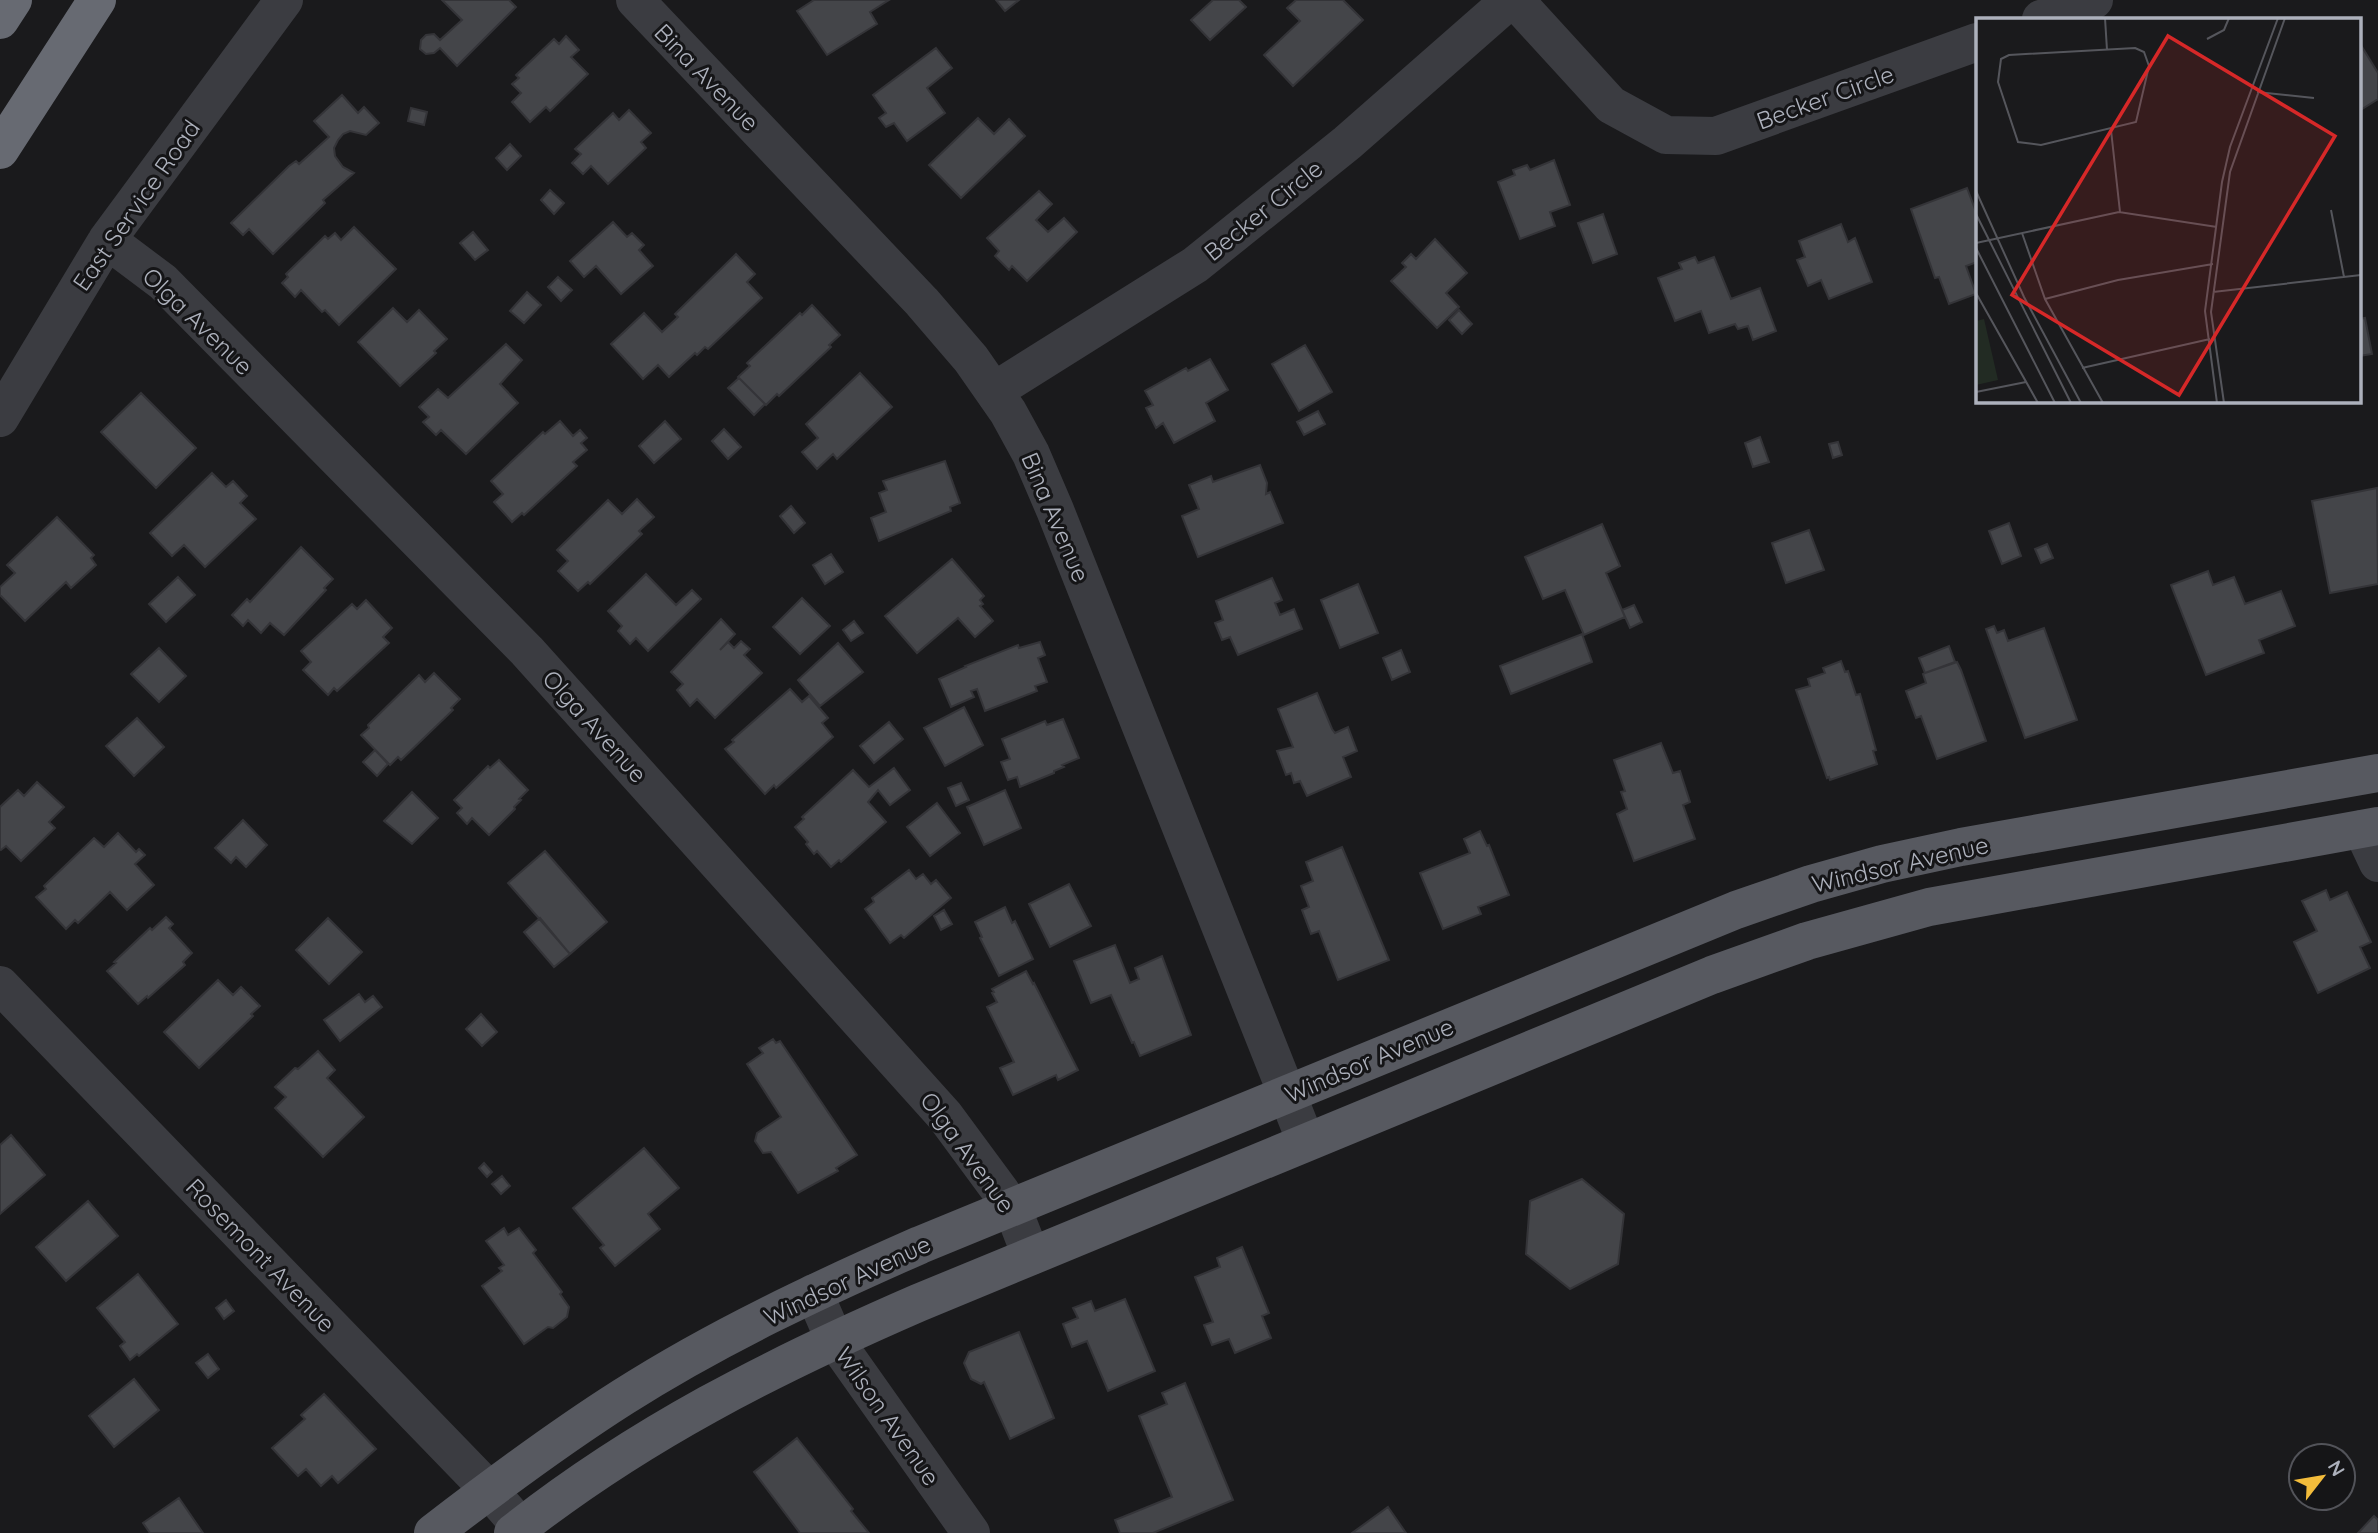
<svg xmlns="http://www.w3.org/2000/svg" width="2378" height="1533" font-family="Quicksand,sans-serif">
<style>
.building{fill:#444549;stroke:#343438;stroke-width:2}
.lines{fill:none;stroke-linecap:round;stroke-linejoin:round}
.minor{stroke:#3b3c41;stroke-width:38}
.major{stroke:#575960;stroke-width:38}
.highway{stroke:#676a72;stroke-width:38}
.labels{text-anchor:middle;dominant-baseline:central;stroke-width:6;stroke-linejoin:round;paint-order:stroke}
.street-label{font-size:24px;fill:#adb1bc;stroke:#151517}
.inset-road{fill:none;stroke:#55565c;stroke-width:2}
.view{fill:#d62828;fill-opacity:0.15;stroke:#d62828;stroke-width:3.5}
.inset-edge{fill:none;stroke:#adb1bc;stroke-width:3.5}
</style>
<rect width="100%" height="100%" fill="#1a1a1c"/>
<path class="building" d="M442,0H509L516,7L457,66L440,48L434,53L426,54L420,49L421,40L426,35L434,34L440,40L462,20Z
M814,0H889L870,12L877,24L827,55L797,11Z
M996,0H1019L1005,11Z
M1213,0H1239L1246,7L1210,40L1191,20Z
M1296,0H1343L1363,20L1293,86L1264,55L1300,21L1287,8Z
M566,36L579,50L571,57L588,74L550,111L546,107L530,122L512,102L521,93L512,84L519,78L516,75L554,39L559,44Z
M2359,42L2378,73V99L2359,111Z
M936,48L952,68L927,88L945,113L907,141L894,123L886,127L879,118L886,113L873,95Z
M342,95L358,113L364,107L379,123L366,135L350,131L343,134L338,140L334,148L335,156L343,167L354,173L323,200L325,203L273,254L249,229L243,235L231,223L289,166L296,161L299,164L329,137L314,121Z
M411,108L427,112L424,125L408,121Z
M629,110L651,133L641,142L646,148L608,184L591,166L583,174L572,163L581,154L575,149L613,113L619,120Z
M978,118L994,134L1009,119L1025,136L961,198L929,165Z
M510,144L521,156L507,170L496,158Z
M1554,160L1570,205L1550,212L1555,226L1520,239L1498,182L1515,175L1513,170L1527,165L1530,170Z
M1967,188L1975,209L1977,208V262L1966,266L1976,294L1949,304L1939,277L1935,278L1911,209Z
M550,190L564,203L554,214L541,200Z
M1039,191L1052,204L1036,220L1048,232L1064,218L1077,232L1027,281L1012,266L1009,270L995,256L999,251L987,238Z
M1603,214L1617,254L1593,263L1578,223Z
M613,222L627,237L632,233L644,245L639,250L653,266L621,294L596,266L584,277L570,261Z
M1841,224L1848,242L1855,238L1872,282L1829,299L1821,280L1808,286L1797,260L1805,257L1799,241Z
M354,227L396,269L339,325L325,310L322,312L301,290L295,297L282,283L288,277L286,274L325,236L328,239L335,233L341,240Z
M473,232L488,250L475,260L460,243Z
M1435,239L1467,273L1446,293L1459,307L1437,328L1391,281L1406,267L1402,263L1411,254L1416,259Z
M736,254L755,274L747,282L762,298L708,349L705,347L697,355L695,353L669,377L658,365L643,379L611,344L644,313L662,332L678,317L675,314Z
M1695,257L1698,263L1714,257L1731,299L1760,288L1776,331L1753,340L1748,326L1738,329L1735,324L1709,333L1701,311L1675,321L1658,278L1682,269L1679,263Z
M558,277L572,290L561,301L548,287Z
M527,292L541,305L524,323L510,311Z
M812,305L840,335L829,345L831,347L779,396L777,394L766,405L738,377L750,366L747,363L800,313L802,315Z
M393,308L407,322L419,310L447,339L434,351L436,353L400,386L358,342Z
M1459,310L1472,324L1462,334L1449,320Z
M2365,318L2372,354L2359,356V319Z
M506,344L522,360L500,384L518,403L466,454L441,430L436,435L423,422L429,417L419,407L438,389L448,398Z
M1305,345L1332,392L1299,411L1272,364Z
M1210,359L1228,390L1206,403L1215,421L1174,443L1163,423L1156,428L1146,408L1153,405L1145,391L1186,368L1188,371Z
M860,373L892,407L837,459L833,454L817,469L802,452L818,438L806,424Z
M739,378L765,404L754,415L728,388Z
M141,393L196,448L156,488L101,432Z
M1318,411L1325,424L1304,435L1297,422Z
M560,421L573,436L580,430L587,438L581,443L587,450L573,462L577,466L524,515L522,513L512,522L494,502L503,494L491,481L543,432L545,434Z
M665,421L681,439L654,463L639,446Z
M724,429L741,447L728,459L712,441Z
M1760,437L1769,462L1753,467L1745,443Z
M1838,442L1842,455L1833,458L1829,444Z
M945,461L960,503L950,507L951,511L879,541L871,518L886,512L879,493L887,490L883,481Z
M1260,465L1267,483L1266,494L1270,492L1283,523L1198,557L1182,516L1199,509L1189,485L1211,476L1213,482Z
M212,473L226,487L233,481L247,496L240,503L256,519L205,567L184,545L172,556L150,533Z
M2377,488L2378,584L2330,593L2312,501Z
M637,499L654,517L639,531L642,534L590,584L588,582L578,591L558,571L568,561L557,550L608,500L622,514Z
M791,506L805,523L794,533L780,516Z
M57,517L94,555L91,558L96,565L71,588L66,582L25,621L0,595V587L15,573L7,565Z
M2009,523L2021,556L2002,564L1989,531Z
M1602,524L1620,566L1606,573L1625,617L1584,635L1565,590L1543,599L1525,557Z
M1809,530L1824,570L1786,583L1772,543Z
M2047,544L2053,558L2041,563L2035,549Z
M301,547L333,579L324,588L326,590L284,635L270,623L261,633L248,620L243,626L232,615L247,599L250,602Z
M831,554L843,572L825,584L813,565Z
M952,559L984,596L980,600L983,604L980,606L993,621L975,637L958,618L917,653L885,616Z
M2208,571L2213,585L2234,577L2245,604L2281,591L2295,626L2259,640L2264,653L2206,675L2171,585Z
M646,574L676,605L692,590L701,599L648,651L636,638L630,644L618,631L622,626L608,611Z
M178,577L195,595L166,622L149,604Z
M1272,578L1282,600L1275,603L1280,615L1294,609L1302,629L1238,655L1230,637L1222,640L1215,623L1223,620L1216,601Z
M1358,584L1378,633L1340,648L1321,600Z
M802,598L830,626L800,654L773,627Z
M366,600L392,628L383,637L389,643L337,691L334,688L328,695L303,670L311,662L301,651L352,604L357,609Z
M1634,605L1642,622L1630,628L1622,610Z
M721,619L735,634L720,650L728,642L734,648L741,641L750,649L744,655L762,673L715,718L697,699L690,706L677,690L683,684L671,672Z
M854,621L863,633L851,641L843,630Z
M1994,626L1997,633L2004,630L2008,641L2044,628L2077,720L2025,738L1986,629Z
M1582,634L1592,662L1511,694L1500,666Z
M1040,642L1045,655L1038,658L1047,682L1035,686L1037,691L985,711L977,689L971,691L974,697L951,707L939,679L966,667L965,666L1018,645L1019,648Z
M838,643L863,672L820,706L798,680Z
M1949,646L1955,662L1925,673L1919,658Z
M159,648L186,676L159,702L131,674Z
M1401,650L1410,672L1392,680L1383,658Z
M1841,661L1845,672L1848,671L1856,695L1860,694L1876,750L1873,751L1877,764L1830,780L1829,777L1827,778L1796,690L1810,686L1808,679L1825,673L1823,668Z
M1957,662L1961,670L1986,741L1937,759L1921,716L1916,718L1906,691L1926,683L1923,674L1925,673Z
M434,673L460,699L451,708L453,710L401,760L398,757L390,765L361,735L369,728L368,725L419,675L425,682Z
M790,689L802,702L809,696L828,718L822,723L833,737L776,788L774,785L765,794L725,749L734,742L732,740Z
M1317,693L1332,729L1335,733L1348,727L1357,751L1343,757L1351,777L1307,796L1300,781L1294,783L1291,773L1286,775L1277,751L1293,747L1278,709Z
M964,707L983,745L945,766L924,728Z
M137,718L164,747L134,776L106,746Z
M1063,719L1079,758L1062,765L1064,767L1054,771V773L1020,787L1017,777L1008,780L1001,762L1010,759L1002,739L1045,721L1047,725Z
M889,722L903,739L874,763L860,746Z
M1661,743L1673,773L1680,771L1690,802L1683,805L1695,839L1634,861L1617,814L1627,809L1621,792L1625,791L1614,760Z
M375,750L388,764L377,776L363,762Z
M499,760L528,790L519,799L521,800L514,807L515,809L489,835L472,818L467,824L457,813L462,808L454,800L488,766L490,768Z
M894,768L910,790L890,805L878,790L868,802L886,822L841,862L839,860L831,867L817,851L814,854L806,844L808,842L795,827L804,819L802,817L853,770L869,787Z
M37,782L64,807L49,822L55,828L21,861L6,846L1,850L0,849V807L18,790L24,796Z
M961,783L969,800L956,806L948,788Z
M1005,790L1021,828L984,845L967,807Z
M412,792L438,818L412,844L384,821Z
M937,803L960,833L930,856L907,827Z
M243,820L267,845L246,867L236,857L231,863L215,848Z
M1480,831L1487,846L1489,845L1509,895L1478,907L1481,914L1443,929L1420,873L1470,853L1464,839Z
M118,833L136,852L139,849L145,855L135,864L154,885L127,910L110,892L78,923L75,920L66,929L36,897L46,889L44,886L94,838L104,847Z
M1342,847L1389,960L1338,980L1319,931L1311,934L1302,910L1309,907L1301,886L1313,881L1306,862Z
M545,851L607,922L570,954L508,883Z
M909,870L916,879L923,874L931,884L936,880L951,898L904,938L901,935L890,943L865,909L874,902L872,898Z
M1069,884L1091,926L1050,947L1029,904Z
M2326,890L2330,900L2347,892L2371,942L2360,947L2370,968L2318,993L2294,942L2317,931L2302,901Z
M1005,907L1012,923L1015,921L1033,959L999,976L980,938L982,937L975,922Z
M944,910L952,924L941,930L934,916Z
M166,917L173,924L169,928L192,953L183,962L185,965L148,998L147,996L138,1004L107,971L116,963L114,962L150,928L152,930Z
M328,918L362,952L329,984L296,950Z
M540,918L570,954L554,967L524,932Z
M1115,945L1130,983L1139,979L1135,968L1162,956L1191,1035L1140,1056L1134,1042L1132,1043L1111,995L1091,1003L1074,961Z
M1026,971L1033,984L1034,983L1078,1070L1058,1080L1056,1075L1013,1095L1000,1068L1014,1062L987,1007L997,1002L992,993L994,992L992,989Z
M218,980L233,995L241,987L260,1006L251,1014L253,1016L199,1068L164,1032Z
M359,994L365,1002L373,996L382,1007L340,1041L324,1020Z
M481,1014L497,1032L482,1046L466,1029Z
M773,1039L776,1043L780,1041L857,1155L836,1168L838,1171L798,1193L771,1152L763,1153L755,1141L757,1133L781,1117L747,1064L763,1053L759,1048Z
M318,1051L335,1070L327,1078L364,1117L323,1157L275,1108L286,1097L275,1087L295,1068L298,1069Z
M11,1135L45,1175L0,1214V1145Z
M644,1148L679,1188L648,1214L660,1229L615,1266L600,1248L604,1245L573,1208Z
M484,1163L492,1172L487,1177L479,1168Z
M502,1176L510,1186L501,1194L492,1184Z
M1582,1179L1624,1214L1618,1264L1570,1289L1526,1254L1530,1201Z
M88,1201L118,1236L66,1281L36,1247Z
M504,1228L508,1235L519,1228L536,1250L533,1253L562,1292L560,1294L569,1307L567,1317L553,1328L548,1327L524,1344L482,1286L502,1271L499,1268L504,1265L486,1241Z
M1242,1247L1269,1313L1262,1316L1271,1338L1235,1353L1229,1339L1212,1345L1204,1325L1213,1322L1195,1277L1220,1267L1217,1258Z
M138,1274L178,1324L139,1356L137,1354L130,1360L120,1346L125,1342L97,1308Z
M1125,1299L1155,1371L1108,1391L1087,1341L1072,1347L1063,1324L1078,1318L1073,1308L1091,1301L1095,1311Z
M226,1300L234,1311L224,1319L216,1308Z
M1019,1332L1054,1418L1010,1439L984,1382L981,1384L971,1379L964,1363L969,1352Z
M208,1354L219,1369L208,1378L196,1363Z
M134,1379L159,1410L114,1447L89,1416Z
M1185,1383L1233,1500L1153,1533H1120L1115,1520L1172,1497L1139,1416L1167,1404L1162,1393Z
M324,1394L376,1449L338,1483L332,1476L321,1486L306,1469L298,1476L272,1448L305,1419L301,1415Z
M797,1438L853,1509L851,1511L869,1533H800L754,1472Z
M179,1498L203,1533H150L143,1523Z
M1388,1507L1406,1533H1352Z
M2374,1516L2378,1520V1533H2358Z"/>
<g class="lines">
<path class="minor" d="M635,0L922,302L971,359L1008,412L1031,454L1055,510L1306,1142
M1515,0L1611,105L1666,135L1716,136L1977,42
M2041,19L2094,0
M107,240L163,282L527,651L945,1116L1012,1207L1031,1256
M994,391L1195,265L1347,143L1510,0
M0,418L107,240L284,0
M2362,829L2378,863
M0,985L489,1490L521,1527
M814,1293L834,1339L971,1533"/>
<path class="major" d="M433,1533C494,1486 557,1439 623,1397C717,1337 818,1290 920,1245L1736,910L1811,884L1882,864L1961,847L2378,773
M513,1533C638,1434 773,1366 918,1303L1712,975L1807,941L1929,907L2378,826"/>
<path class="highway" d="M0,20L13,0
M0,150L97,0"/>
</g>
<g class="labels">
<g class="street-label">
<text transform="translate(707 77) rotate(46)">Bina Avenue</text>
<text transform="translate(1825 97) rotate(-20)">Becker Circle</text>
<text transform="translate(136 205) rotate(-55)">East Service Road</text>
<text transform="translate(1263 210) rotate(-39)">Becker Circle</text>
<text transform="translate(198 321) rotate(44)">Olga Avenue</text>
<text transform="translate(1056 517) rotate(67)">Bina Avenue</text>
<text transform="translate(595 726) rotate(48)">Olga Avenue</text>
<text transform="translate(1900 864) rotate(-13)">Windsor Avenue</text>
<text transform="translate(1369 1060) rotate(-23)">Windsor Avenue</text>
<text transform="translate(968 1152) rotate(54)">Olga Avenue</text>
<text transform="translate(261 1255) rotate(46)">Rosemont Avenue</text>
<text transform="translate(847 1280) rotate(-25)">Windsor Avenue</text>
<text transform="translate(888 1416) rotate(55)">Wilson Avenue</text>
</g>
</g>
<g transform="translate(1976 18)">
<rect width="385" height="385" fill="#1a1a1c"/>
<path d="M8,301L22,362L0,367V303Z" fill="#222b23"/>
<path class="inset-road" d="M129,0L131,32M231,21L248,12L253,0M159,30L168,34L173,48L160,104L65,127L42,124L22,64L25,41L33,37ZM281,74L338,80M135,112L144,194M0,173L48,279L105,385M355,192L368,259M0,196L95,385M46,215L69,281L127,385M0,225L143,194L241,209M0,230L79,385M237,274L385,257M0,275L62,385M69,281L142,262L237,246M106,350L234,321M0,374L50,364M241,385L229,293L246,164L254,129L302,0M248,385L235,294L254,154L309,0"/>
<path class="view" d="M192,18L359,118L203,377L36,277Z"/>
<rect width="385" height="385" class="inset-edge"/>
</g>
<g transform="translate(2322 1477) rotate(59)"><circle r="33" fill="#151517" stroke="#525359" stroke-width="2"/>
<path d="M0-5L12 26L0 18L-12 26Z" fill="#f3bc3b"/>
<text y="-10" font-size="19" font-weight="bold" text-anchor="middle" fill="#adb1bc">N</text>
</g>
</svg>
